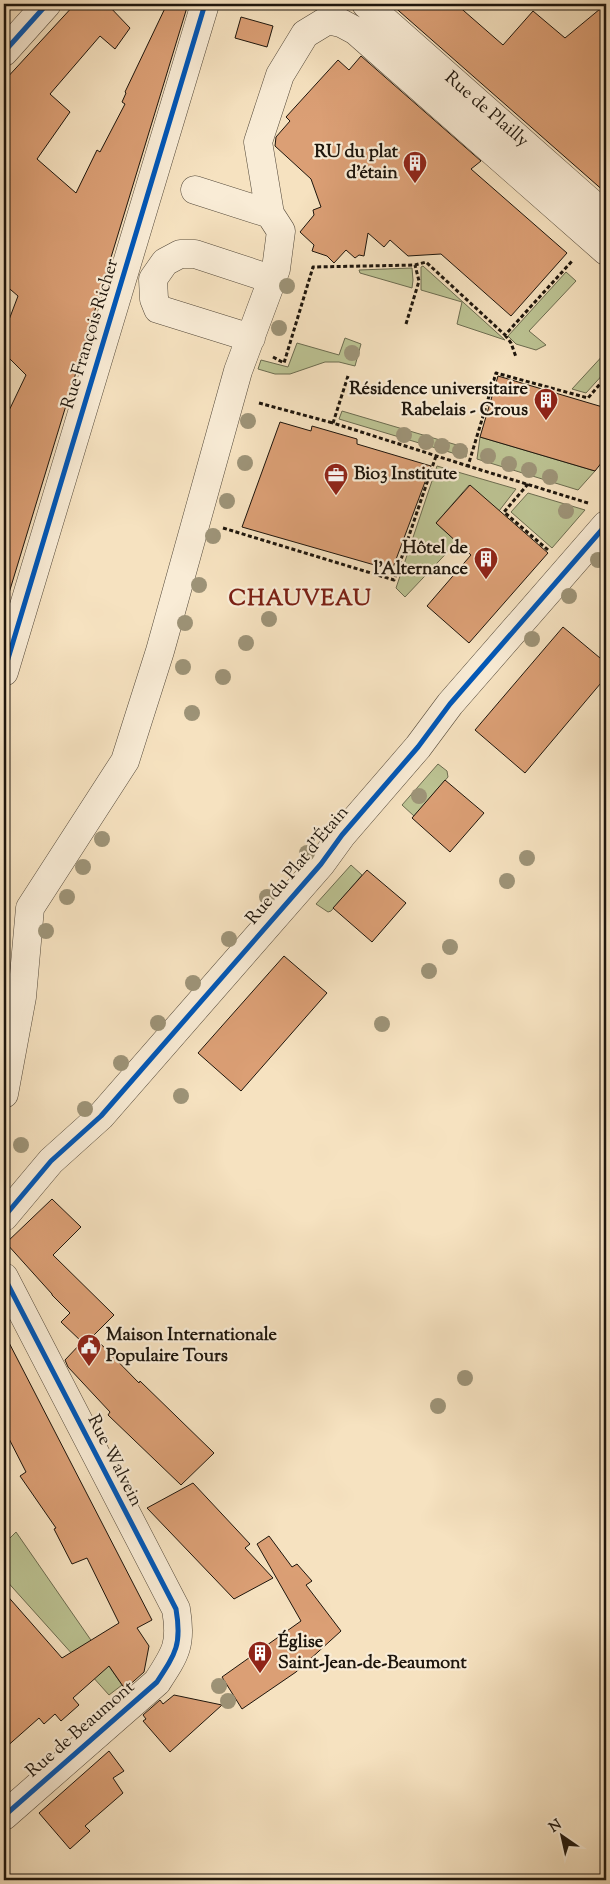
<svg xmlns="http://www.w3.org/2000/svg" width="610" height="1884" font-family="'Sorts Mill Goudy',serif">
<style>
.green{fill:#bcc393;stroke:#6c6c50}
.building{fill:#db9f75;stroke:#1d150c}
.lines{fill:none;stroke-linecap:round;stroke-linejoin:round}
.minor-casing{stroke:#534839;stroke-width:29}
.path{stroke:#1d150c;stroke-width:3;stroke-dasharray:4 2.5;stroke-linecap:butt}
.minor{stroke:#f9ecd6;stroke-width:28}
.cycleway-casing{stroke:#f9ecd6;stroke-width:8}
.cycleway{stroke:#0057b8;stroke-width:5}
.tree{fill:#9d9377}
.labels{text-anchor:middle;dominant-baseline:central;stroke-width:4.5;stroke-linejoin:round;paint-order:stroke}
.street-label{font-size:18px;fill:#1d150c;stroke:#f9ecd6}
.poi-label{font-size:18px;font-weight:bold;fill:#1d150c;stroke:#f9ecd6;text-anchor:end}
.district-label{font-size:22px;font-weight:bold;letter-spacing:1px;fill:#7a1f14;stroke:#f9ecd6}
</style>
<rect width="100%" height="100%" fill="#f6e2c0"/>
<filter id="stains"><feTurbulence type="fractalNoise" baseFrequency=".004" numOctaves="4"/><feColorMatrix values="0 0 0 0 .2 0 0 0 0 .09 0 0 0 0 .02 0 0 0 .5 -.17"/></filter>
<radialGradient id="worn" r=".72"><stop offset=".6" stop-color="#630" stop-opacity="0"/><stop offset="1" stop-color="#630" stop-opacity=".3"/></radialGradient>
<path class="green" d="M423,266L505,340L457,324L462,302L421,290V267Z
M412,268L413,280L412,288L360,273L359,270Z
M566,272L576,281L529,331L546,345L536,350L516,344L508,336Z
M345,338L361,344L355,366L339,362H325L290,374H275L258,369L261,360L288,367L297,343L339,355Z
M606,352V371L586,393L572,389Z
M342,411L467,448L466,457L339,419Z
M480,437L595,471L578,490L477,459Z
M437,466L516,489L499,511L469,485L436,523L457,542L405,597L396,588Z
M528,493L585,510L552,548L511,512Z
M438,764L447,771L448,777L414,816L402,805Z
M351,865L362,875L331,911L328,912L316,904Z
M16,1532L122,1685L109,1695L4,1578V1544Z"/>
<path class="building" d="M75,4H107L130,28L115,49L100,36L50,94L70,112L37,159L76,193L97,150L100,152L125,104L122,102L126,93L125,92L167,4H188L9,593L4,592V421L26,375L4,353V333L18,296L4,284V81Z
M391,4H456L503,45L533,11L565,38L606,4V193Z
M241,17L273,26L267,47L235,38Z
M361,56L481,161L471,169L567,253L511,316L441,254L408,256L390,240L384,247L368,233L364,256L359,255L355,258L346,250L334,263L327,256L312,251L314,245L300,232L314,215L313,210L321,207L311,179L275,146L276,137L290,121L286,117L338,60L349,70Z
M498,376L606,408V457L595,471L480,437Z
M280,422L311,431L312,426L357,439V444L431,466L392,570L242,527Z
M470,485L548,553L469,643L427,606L471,555L436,523Z
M563,627L606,663V677L525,773L475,730Z
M445,780L484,813L450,852L412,818Z
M367,870L406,903L372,942L333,908Z
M284,956L327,993L241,1091L198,1053Z
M52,1199L81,1227L53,1255L114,1315L93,1336L139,1383L140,1381L214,1453L181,1485L108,1415L110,1412L68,1367L65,1360L82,1342L61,1322L70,1313L52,1295V1294L6,1243Z
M4,1333L152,1620L137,1628L149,1646L144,1672L125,1689L109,1666L73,1698L79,1705L61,1721L55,1714L44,1724L39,1718L4,1749V1592L62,1658L119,1623L87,1558L72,1564L54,1529L56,1528L20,1476L26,1472L4,1429Z
M193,1483L250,1544L245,1548L273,1578L234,1599L147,1508Z
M269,1536L292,1567L297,1564L312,1581L306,1585L341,1631L296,1672L242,1709L222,1677L301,1621L257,1544Z
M174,1695L222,1705L170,1752L143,1721L146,1719L143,1715L160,1700L163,1704Z
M109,1751L124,1771L113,1778L123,1793L85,1826L90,1831L70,1849L39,1813Z"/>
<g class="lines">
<defs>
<path id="minor" d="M366,4L606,216
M4,52L47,4
M195,190L270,214
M251,338L158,309L154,299L153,279L165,262L180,254H195L271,279
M4,672L205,4
M4,1094L22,997L30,908L125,761L160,651L238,371L276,269L281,231L270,214L258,142L280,75L305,34L328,20L341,23L356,31L606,251
M4,1217L51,1161L101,1116L321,864L342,835L418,747L450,704L606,525
M4,1277L176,1609C182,1644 176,1653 157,1682L4,1816"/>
</defs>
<use href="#minor" class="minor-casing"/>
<path class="path" d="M406,324L419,281L415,265
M505,335L511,343L516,357
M273,357L284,363L313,267L415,265L426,262L505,335L573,260
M348,376L333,423L468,466
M259,403L333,423
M528,484L504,512L548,550
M588,503L468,466L496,373L588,398L606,377
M223,528L394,580L436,456"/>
<use href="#minor" class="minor"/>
<defs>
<path id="cycleway" d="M4,52L47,4
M4,672L205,4
M4,1217L51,1161L101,1116L321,864L342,835L418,747L450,704L606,525
M4,1277L176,1609C182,1644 176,1653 157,1682L4,1816"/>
</defs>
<use href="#cycleway" class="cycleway-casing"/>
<use href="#cycleway" class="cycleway"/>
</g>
<g class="tree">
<circle cx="287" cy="286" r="8"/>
<circle cx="279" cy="328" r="8"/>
<circle cx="352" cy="353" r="8"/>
<circle cx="248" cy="421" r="8"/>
<circle cx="404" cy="435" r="8"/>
<circle cx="426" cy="442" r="8"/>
<circle cx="442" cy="446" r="8"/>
<circle cx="460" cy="451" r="8"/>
<circle cx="488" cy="456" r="8"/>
<circle cx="245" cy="463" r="8"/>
<circle cx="509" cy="464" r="8"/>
<circle cx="529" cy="470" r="8"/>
<circle cx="550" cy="477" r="8"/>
<circle cx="227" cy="501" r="8"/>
<circle cx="566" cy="511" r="8"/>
<circle cx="213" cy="536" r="8"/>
<circle cx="598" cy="560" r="8"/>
<circle cx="199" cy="585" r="8"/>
<circle cx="569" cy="596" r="8"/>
<circle cx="269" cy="619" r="8"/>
<circle cx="185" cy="623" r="8"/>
<circle cx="532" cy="639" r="8"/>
<circle cx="246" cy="643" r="8"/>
<circle cx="183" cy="667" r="8"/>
<circle cx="223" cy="677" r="8"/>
<circle cx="192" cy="713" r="8"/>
<circle cx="419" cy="796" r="8"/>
<circle cx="102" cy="839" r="8"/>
<circle cx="307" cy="853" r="8"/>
<circle cx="527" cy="858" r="8"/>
<circle cx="83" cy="867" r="8"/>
<circle cx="507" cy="881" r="8"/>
<circle cx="67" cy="897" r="8"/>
<circle cx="267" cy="897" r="8"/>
<circle cx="46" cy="931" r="8"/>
<circle cx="229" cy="939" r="8"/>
<circle cx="450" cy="947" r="8"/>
<circle cx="429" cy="971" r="8"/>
<circle cx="193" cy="983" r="8"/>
<circle cx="158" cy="1023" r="8"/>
<circle cx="382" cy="1024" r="8"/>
<circle cx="121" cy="1063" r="8"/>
<circle cx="181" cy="1096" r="8"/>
<circle cx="85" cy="1109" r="8"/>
<circle cx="21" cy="1145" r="8"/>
<circle cx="465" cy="1378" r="8"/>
<circle cx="438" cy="1406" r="8"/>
<circle cx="219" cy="1686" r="8"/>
<circle cx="228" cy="1701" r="8"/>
</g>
<defs>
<symbol id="building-pin" viewBox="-11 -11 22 30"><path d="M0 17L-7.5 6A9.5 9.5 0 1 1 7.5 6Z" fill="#8f2418" stroke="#f9ecd6"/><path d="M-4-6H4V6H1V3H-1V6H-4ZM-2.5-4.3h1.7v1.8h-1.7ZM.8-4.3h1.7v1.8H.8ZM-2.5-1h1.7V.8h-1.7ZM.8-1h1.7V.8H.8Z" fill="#fff"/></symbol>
<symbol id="office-pin" viewBox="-11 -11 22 30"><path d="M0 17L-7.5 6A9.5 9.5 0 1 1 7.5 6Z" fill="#8f2418" stroke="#f9ecd6"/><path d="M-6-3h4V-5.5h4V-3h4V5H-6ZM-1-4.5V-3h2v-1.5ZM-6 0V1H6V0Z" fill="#fff"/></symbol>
<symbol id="civic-pin" viewBox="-11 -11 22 30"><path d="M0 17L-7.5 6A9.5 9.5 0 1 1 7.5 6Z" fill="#8f2418" stroke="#f9ecd6"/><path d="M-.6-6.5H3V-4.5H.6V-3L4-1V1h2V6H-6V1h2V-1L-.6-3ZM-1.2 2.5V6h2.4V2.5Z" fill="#fff"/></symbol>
</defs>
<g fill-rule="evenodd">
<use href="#building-pin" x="401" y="149" width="28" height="38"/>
<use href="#building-pin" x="532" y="386" width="28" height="38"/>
<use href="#office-pin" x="322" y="461" width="28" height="38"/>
<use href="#building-pin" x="472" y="545" width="28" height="38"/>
<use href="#civic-pin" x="75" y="1332" width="28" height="38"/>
<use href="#building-pin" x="246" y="1639" width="28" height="38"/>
</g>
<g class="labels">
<g class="street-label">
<text transform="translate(486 110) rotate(41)">Rue de Plailly</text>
<text transform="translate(91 334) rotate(-73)">Rue François Richer</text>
<text transform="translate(298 866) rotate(-50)">Rue du Plat d'Étain</text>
<text transform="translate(114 1461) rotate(63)">Rue Walvein</text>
<text transform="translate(81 1730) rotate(-41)">Rue de Beaumont</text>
</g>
<g class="poi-label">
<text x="398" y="153">RU du plat<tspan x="398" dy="21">d'étain</tspan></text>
<text x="528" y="390">Résidence universitaire<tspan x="528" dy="21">Rabelais - Crous</tspan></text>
<text x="354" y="475" text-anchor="start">Bio3 Institute</text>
<text x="468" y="549">Hôtel de<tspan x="468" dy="21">l’Alternance</tspan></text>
<text x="106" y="1336" text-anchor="start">Maison Internationale<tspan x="106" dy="21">Populaire Tours</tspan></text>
<text x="278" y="1643" text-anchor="start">Église<tspan x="278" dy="21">Saint-Jean-de-Beaumont</tspan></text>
</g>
<g class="district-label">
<text x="300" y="600">CHAUVEAU</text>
</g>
</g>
<rect width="610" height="1884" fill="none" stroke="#f6e2c0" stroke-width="20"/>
<rect x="5" y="5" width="600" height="1874" fill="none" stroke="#1d150c" stroke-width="2.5"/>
<rect x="10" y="10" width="590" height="1864" fill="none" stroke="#1d150c"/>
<g transform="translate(562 1836) rotate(326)" stroke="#f9ecd6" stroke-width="4" paint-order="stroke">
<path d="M0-4L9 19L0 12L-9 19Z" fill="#1d150c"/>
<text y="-8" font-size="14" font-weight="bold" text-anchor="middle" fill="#1d150c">N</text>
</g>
<rect width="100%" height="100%" filter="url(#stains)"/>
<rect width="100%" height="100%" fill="url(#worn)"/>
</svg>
